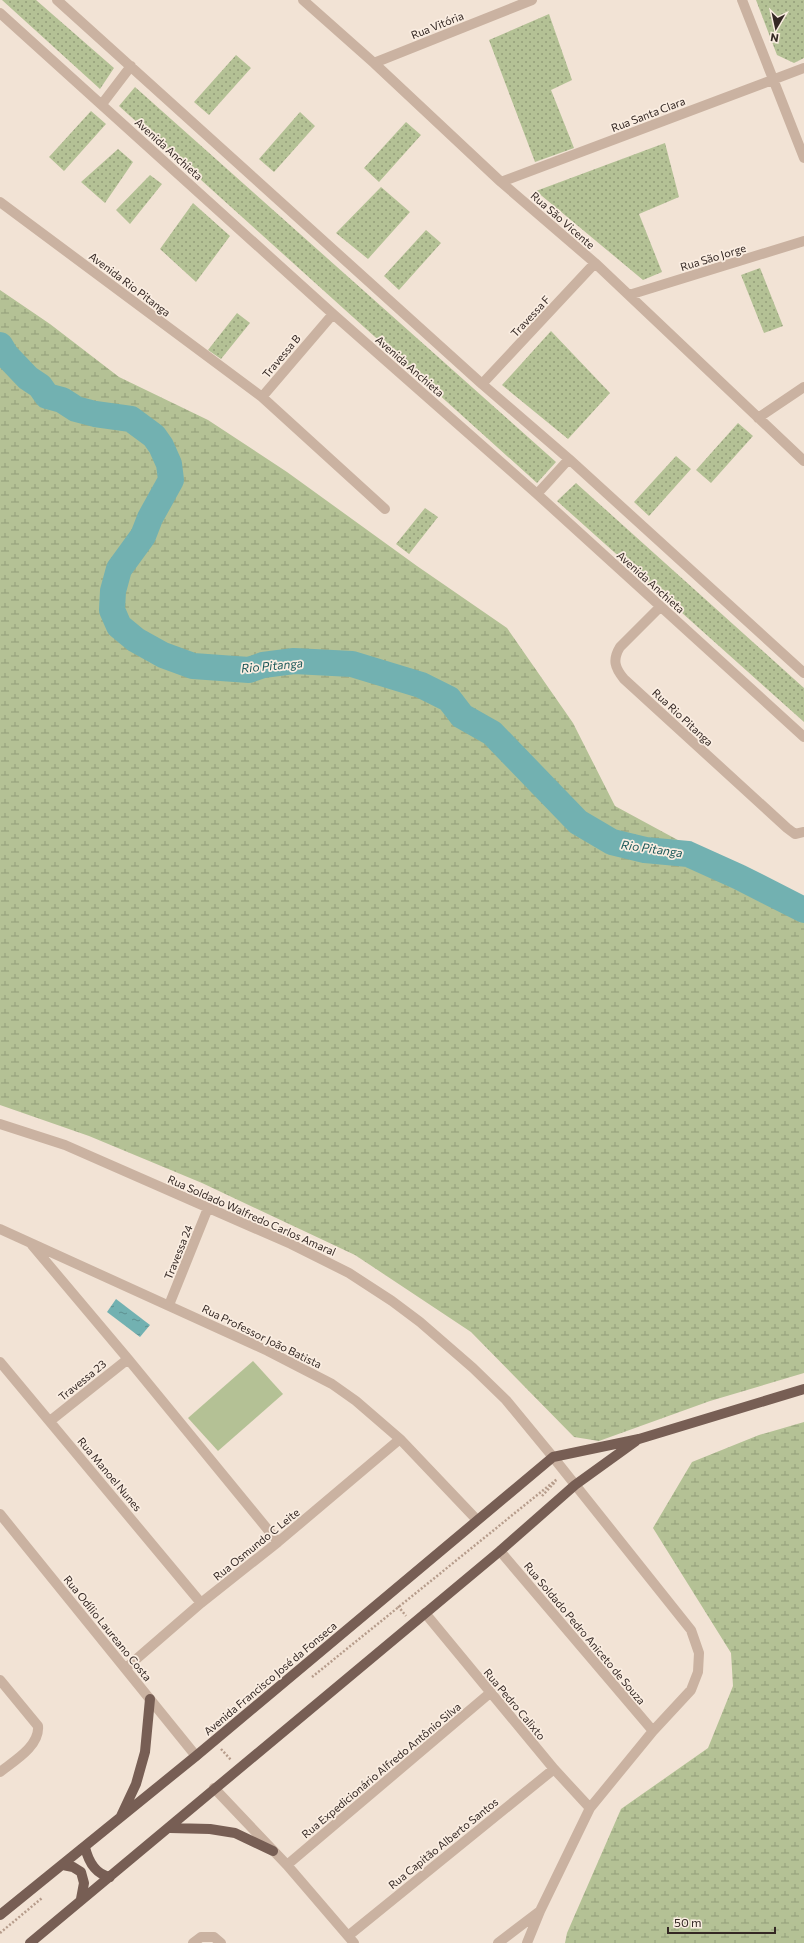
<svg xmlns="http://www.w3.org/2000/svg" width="804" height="1943" font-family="Commissioner,sans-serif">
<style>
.grass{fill:url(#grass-dots)}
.wetland{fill:url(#wetland-marsh)}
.pitch{fill:#b4c195}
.water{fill:url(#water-ripples)}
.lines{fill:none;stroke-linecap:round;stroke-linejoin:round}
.river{stroke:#72b1b1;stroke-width:26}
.path{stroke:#b69c8b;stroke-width:2.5;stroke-dasharray:2 2;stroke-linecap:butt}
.minor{stroke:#cab2a1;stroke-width:10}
.major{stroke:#775e54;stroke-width:10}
.labels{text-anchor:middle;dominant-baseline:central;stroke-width:3.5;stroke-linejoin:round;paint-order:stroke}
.street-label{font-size:11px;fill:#342824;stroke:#faede1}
.water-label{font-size:12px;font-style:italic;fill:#185657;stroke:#faede1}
</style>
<defs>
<pattern id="grass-dots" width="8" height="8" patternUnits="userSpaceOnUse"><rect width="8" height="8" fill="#b4c195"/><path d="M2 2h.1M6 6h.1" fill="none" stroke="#939d79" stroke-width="1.8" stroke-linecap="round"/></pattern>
<pattern id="wetland-marsh" width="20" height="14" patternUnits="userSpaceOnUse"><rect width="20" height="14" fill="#b4c195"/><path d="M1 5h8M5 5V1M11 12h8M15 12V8" fill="none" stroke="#939d79"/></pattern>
<pattern id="water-ripples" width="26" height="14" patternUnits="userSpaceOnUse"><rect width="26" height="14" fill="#72b1b1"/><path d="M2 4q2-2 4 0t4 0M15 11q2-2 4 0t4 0" fill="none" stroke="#5e9090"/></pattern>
</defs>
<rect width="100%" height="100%" fill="#f2e3d5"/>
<path class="grass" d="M2,0H36L114,68L100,89Z
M756,0H804V58L794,63L777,55Z
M549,14L572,80L551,90L574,148L535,162L489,40Z
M236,55L251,68L209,115L194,102Z
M135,87L556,462L537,483L119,106Z
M91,111L106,124L64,171L49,157Z
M300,112L315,126L274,172L259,159Z
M406,122L421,135L379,182L364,168Z
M665,143L679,197L639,214L662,272L643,280L536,191Z
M118,149L133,162L105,203L81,182Z
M150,175L162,184L130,224L116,210Z
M381,187L410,212L368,259L336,233Z
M193,203L230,236L196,282L160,249Z
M426,230L441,243L399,290L384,276Z
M760,268L783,326L764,333L741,275Z
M237,313L250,323L221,359L208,350Z
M551,331L610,393L568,439L502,385Z
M738,423L753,436L711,483L696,470Z
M676,456L691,469L649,516L634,502Z
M576,483L804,688V722L557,501Z
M425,508L438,517L409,554L396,544Z"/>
<path class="wetland" d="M0,290L50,324L119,377L208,420L287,472L417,566L507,628L573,723L615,806L687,845L780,886L804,902V1373L710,1401L599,1441L574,1437L471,1332L355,1255L202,1183L89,1136L0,1105Z
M804,1422V1943H565L567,1933L621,1809L708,1748L733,1686L731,1653L653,1528L692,1462L759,1435Z"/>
<path class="pitch" d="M253,1361L283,1394L218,1451L188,1418Z"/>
<path class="water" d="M116,1299L150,1325L140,1337L107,1312Z"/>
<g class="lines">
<path class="river" d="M0,345L6,355L28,378L40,386L47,396L62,400L76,409L95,414L131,419L154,436L161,446L169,464L171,480L150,518L143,536L119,569L113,591L112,610L119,626L136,640L163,655L193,666L249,670L263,665L294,661L352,664L421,685L449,699L462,716L492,733L578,822L612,842L645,850L688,854L739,877L804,910"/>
<path class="path" d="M542,1496L556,1481
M398,1606L406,1616
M312,1677L557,1479
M221,1749L231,1760
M0,1933L42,1898"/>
<path class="minor" d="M57,0L482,384L569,459L804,673
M303,0L374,63L501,182L595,263L804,461
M742,0L804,158
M0,13L333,314L537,494L804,737
M374,63L532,0
M102,104L131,66
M501,182L804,68
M0,202L262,397L333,314
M629,295L804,241
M482,384L595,263
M262,397L385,509
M758,418L804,387
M537,494L569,459
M660,607L620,647C612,660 615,668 624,679L787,828L795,834L804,832
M0,1124L65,1145L291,1244L349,1273L392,1301L420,1322L473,1368L506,1400L553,1457L691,1630L699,1653L698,1672L691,1690L653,1731L590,1808L540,1911L527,1943
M0,1229L268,1351L332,1384L356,1401L400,1439L477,1520
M32,1245L128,1359L278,1542
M169,1305L208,1208
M0,1362L201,1603
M50,1421L128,1359
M0,1514L196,1756
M500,1551L653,1731
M425,1613L554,1769L590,1808
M126,1668L201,1603L278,1542L400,1439
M0,1680L38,1726C40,1746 14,1761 0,1772
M214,1788L287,1865L354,1943
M287,1865L490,1693
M348,1936L554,1769
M193,1943L201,1937H214L221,1943
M498,1943L540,1911"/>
<path class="major" d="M121,1816L136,1784L145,1752L150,1699
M170,1828L210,1829L235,1833L273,1851
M85,1847C88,1860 95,1874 110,1877
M63,1865L73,1867L81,1872L84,1883L81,1899
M0,1915L196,1756L553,1457L639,1439L804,1389
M30,1943L500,1551L575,1485L636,1441"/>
</g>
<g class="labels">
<g class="street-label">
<text transform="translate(437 25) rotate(-22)">Rua Vitória</text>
<text transform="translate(648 114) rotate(-21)">Rua Santa Clara</text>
<text transform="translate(169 149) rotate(42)">Avenida Anchieta</text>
<text transform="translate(563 220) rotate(41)">Rua São Vicente</text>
<text transform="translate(713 257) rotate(-17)">Rua São Jorge</text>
<text transform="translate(130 284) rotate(37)">Avenida Rio Pitanga</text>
<text transform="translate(530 316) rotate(-47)">Travessa F</text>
<text transform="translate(281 356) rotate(-50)">Travessa B</text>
<text transform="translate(410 366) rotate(41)">Avenida Anchieta</text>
<text transform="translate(651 582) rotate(42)">Avenida Anchieta</text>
<text transform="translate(683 717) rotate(43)">Rua Rio Pitanga</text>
<text transform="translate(252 1215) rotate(24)">Rua Soldado Walfredo Carlos Amaral</text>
<text transform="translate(178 1252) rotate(-68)">Travessa 24</text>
<text transform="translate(262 1336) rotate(26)">Rua Professor João Batista</text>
<text transform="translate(82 1380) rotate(-39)">Travessa 23</text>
<text transform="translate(110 1474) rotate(50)">Rua Manoel Nunes</text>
<text transform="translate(256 1544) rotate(-39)">Rua Osmundo C Leite</text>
<text transform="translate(108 1628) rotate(51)">Rua Odílio Laureano Costa</text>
<text transform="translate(585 1633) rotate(50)">Rua Soldado Pedro Aniceto de Souza</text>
<text transform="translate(270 1678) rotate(-40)">Avenida Francisco José da Fonseca</text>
<text transform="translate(515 1704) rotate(50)">Rua Pedro Calixto</text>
<text transform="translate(381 1770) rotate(-40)">Rua Expedicionário Alfredo Antônio Silva</text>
<text transform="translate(443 1843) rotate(-39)">Rua Capitão Alberto Santos</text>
</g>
<g class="water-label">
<text transform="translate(272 665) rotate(-5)">Rio Pitanga</text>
<text transform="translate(652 848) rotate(8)">Rio Pitanga</text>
</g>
</g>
<g transform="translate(776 28) rotate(189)" stroke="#faede1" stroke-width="3" paint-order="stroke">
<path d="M0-3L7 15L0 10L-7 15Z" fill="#342824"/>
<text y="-6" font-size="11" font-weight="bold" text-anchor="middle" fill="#342824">N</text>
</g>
<path d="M668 1927v6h107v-6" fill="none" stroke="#342824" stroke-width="2"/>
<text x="674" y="1927" font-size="12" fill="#342824" stroke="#faede1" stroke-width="3" paint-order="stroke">50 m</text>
</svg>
